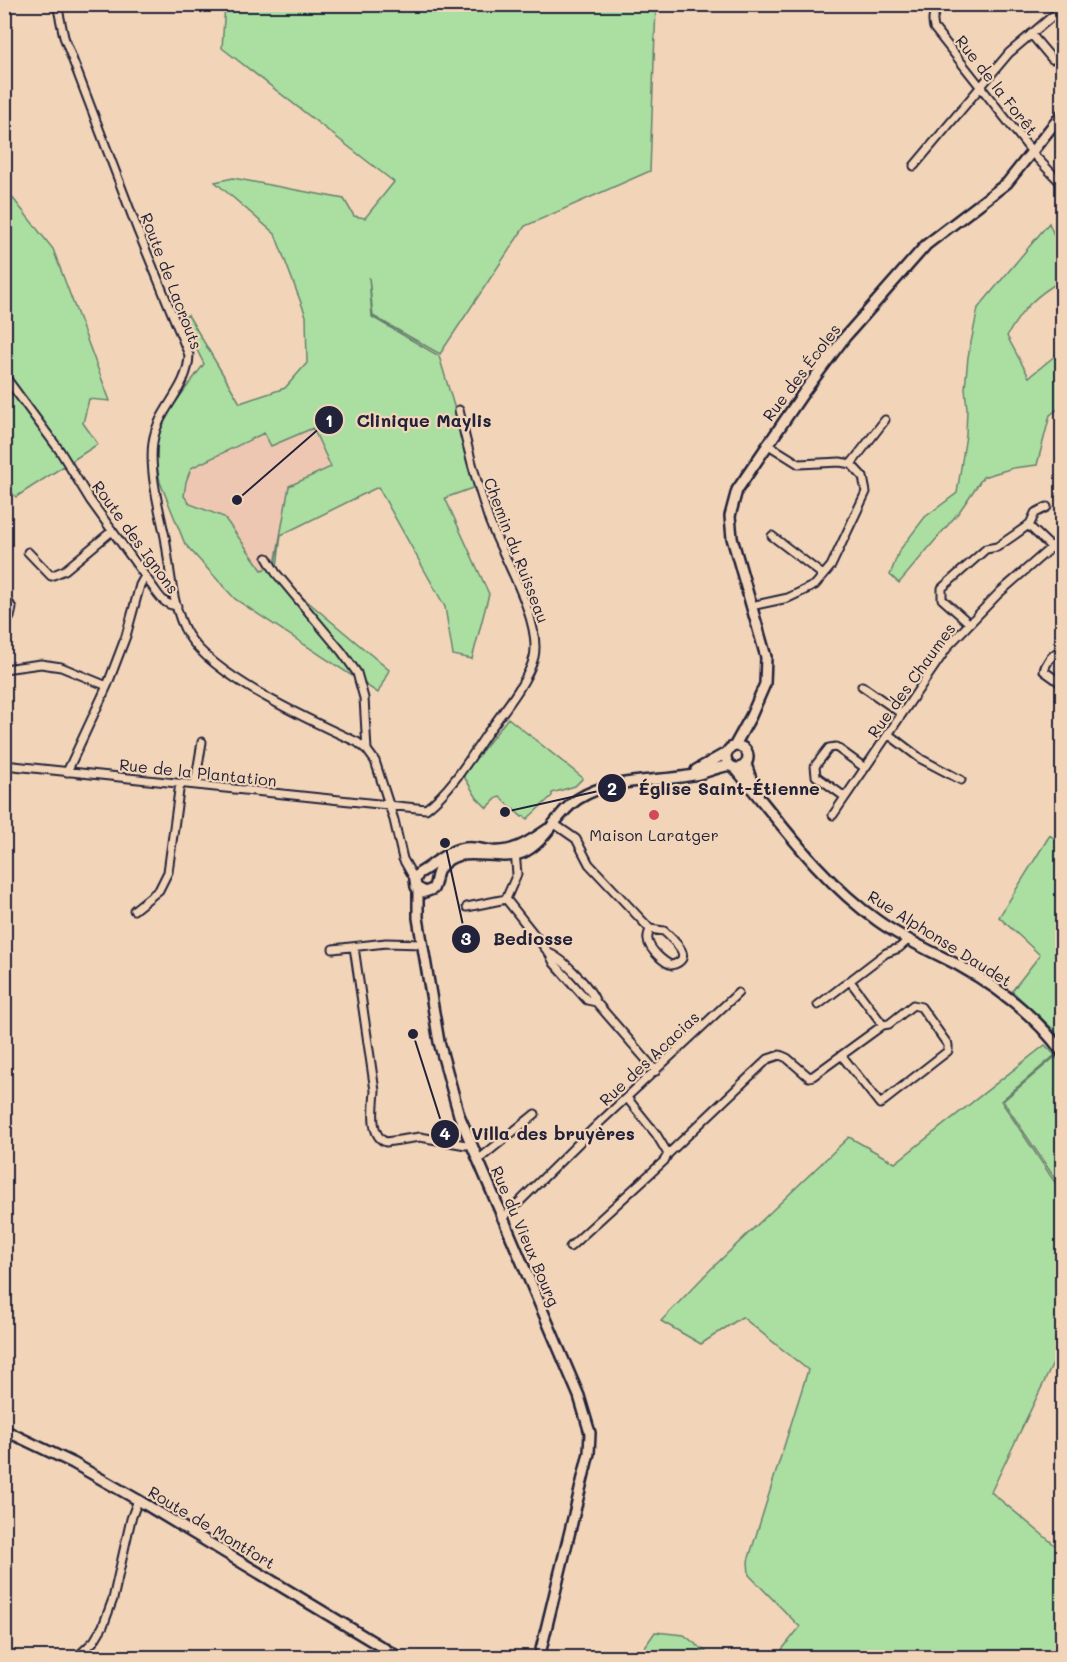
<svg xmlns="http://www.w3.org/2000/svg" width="1067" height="1662" font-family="Mali,sans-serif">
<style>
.built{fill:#edc7b1}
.green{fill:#abdfa1;stroke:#66806e;stroke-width:1.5;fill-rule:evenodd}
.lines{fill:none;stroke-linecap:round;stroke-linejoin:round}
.street-casing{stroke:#22223b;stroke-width:11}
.secondary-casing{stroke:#22223b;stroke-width:14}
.street{stroke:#f2d5b8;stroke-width:7}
.secondary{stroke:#f2d5b8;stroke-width:9}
.poi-dot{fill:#d1495b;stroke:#f2d5b8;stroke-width:2}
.labels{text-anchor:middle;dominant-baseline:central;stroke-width:4.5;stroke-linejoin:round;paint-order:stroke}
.street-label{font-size:16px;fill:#22223b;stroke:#f2d5b8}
.poi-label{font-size:16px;fill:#22223b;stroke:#f2d5b8}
.leader{fill:none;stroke:#22223b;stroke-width:2}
.callout-dot{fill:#22223b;stroke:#f2d5b8;stroke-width:2}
.mark-label{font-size:18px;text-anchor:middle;font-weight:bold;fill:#fff}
.callout-label{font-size:18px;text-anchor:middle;font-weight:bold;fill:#22223b;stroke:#f2d5b8;stroke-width:4.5;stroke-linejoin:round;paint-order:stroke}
</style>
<rect width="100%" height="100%" fill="#f2d5b8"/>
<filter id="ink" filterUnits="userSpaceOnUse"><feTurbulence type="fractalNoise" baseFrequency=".0167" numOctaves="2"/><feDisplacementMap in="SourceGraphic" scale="12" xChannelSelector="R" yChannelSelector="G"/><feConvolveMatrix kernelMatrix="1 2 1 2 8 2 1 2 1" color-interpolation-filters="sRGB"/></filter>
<g filter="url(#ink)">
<path class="built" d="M312,427L331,467L290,486L275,565L262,570L224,517L190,504L184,495L191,468L265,433L271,446Z"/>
<path class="green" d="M225,5H656L650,171L525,226L440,354L373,316L369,277L372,317L439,356L478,486L445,498L489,594L472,659L453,655L445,607L378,487L281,535L276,575L389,670L378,693L235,599L185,544L160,482L154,450L163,419L204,364L181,318L188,315L240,403L285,388L307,363L306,316L275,234L215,182L233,178L344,199L354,216L365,218L394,182L222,48ZM313,428L331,467L289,486L275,565L262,570L224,517L190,504L184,496L186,482L191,468L264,433L271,446Z
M4,187L53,249L110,401L89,399L83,423L98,444L16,497L4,484Z
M1049,223L1062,255V280C1035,296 1023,308 1007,336L1029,377L1062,350V406L1050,415L1037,465L1013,468L983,477L959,512L899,583L890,575L899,551L925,517L957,493L966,435L967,409L965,388L968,357L978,308Z
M508,718L583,778L575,786L552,793V796L527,819L524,816L522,817L500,797L497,798L487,808L477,798L463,775Z
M1050,835L1062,846V1048L1055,1037L1057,1035L1052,1028L1012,991L1040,955L999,917Z
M1045,1045L1055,1055L1001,1101L1062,1193V1345L991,1492L1062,1551V1657H776L800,1627L749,1575L748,1561L808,1370L742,1317L701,1344L661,1321L710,1270L849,1137L895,1163Z
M1056,1056L1062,1066V1189L1003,1101Z
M655,1632L684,1635L712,1657H638Z"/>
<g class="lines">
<defs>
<path id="street" d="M57,4L64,37L138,231L189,355C188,390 158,408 153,442C149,471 159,509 165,537C170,567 172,610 188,635C214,677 311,721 357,742L367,750L375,761L394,820L403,859L415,880
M943,4C934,12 931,16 934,28L1036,157L1062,184
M1031,34L1052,59
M914,166L1009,53L1062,8
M4,375L60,451L90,500L155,590C161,599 166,605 177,606
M851,464L885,420
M1028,525L1051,547
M772,536L823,575
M28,552L51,576L65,570L112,531
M267,558L276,573L342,652L357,673L364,698L367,750
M4,595L12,608L10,617L4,623
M751,606L788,598L815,585L831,566L866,492L863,477L851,464L840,462L799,464L767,444
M969,623L942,599V588L986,549L997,547L1013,536L1030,524L1035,513L1047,507
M1062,656L1058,652C1051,655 1045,665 1044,671L1062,684
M4,669L41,664L61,667L107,686
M862,686L902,714
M888,734L921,759L961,780
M4,765C145,781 286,794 426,809C451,790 469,760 486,735C501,714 528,682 534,657C542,621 502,555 489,520C477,484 467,447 459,410
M67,772L107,686L126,636L140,585L145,576
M195,784L202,742
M845,797L816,776L815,766L829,748L836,747L865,768
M833,815L949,645L999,593L1062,538
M553,823L576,839L589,864L650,929
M515,852L517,874L506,899L549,953L554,963L587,1000L596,1002
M467,907L506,899
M134,910L159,890L168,872L180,783
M650,929L664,931C673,940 696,958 672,965C664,963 649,949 648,940C647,936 649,933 650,929Z
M354,947L375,1091C374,1106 369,1136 386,1142L420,1137L466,1145L471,1144
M333,949L386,943L422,944
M549,953C564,959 590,987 596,1002L656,1071
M818,1005L886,953L899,948L908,940
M842,1056L880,1104L948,1051V1045L921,1007L913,1005L889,1024L883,1025
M668,1154L768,1059L780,1055L787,1058L809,1077L813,1076L883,1025L850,981
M478,1160L535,1114
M502,1219L598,1124L738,993
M570,1247L664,1161L668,1154L656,1134L627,1098
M76,1658L94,1641L103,1626L113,1599L131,1519L138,1500"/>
<path id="secondary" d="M735,745L751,716L765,684L766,657L732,538L730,516L737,490L804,392L845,337L926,245L1007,183L1062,114
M726 757a11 11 0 1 1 22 0a11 11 0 1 1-22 0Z
M746,764L754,788
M735,768C780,822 820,880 878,921C903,939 931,951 958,965C998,987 1035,1015 1062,1052
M696,770L726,753
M548,829C530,841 514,853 492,851C481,849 470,846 459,849C443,853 432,867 419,873L415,880L416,887L425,892L433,889C437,882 435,875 440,868C458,842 496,863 522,853C546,843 556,813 578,799C615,776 658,783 699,774C709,771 719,767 730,765
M418,889V918L439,1042L459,1115L579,1396L590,1433L589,1453L539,1658
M4,1430L73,1463L138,1500L400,1658"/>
</defs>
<use href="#street" class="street-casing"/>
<use href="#secondary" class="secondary-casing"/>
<use href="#street" class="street"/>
<use href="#secondary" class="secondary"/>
</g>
</g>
<circle class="poi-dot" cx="654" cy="815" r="6"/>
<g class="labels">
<g class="street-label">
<text transform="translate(997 85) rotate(52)">Rue de la Forêt</text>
<text transform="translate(172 281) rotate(69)">Route de Lacrouts</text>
<text transform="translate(801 372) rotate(-53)">Rue des Écoles</text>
<text transform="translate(136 537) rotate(54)">Route des Ignons</text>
<text transform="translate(517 550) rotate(69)">Chemin du Ruisseau</text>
<text transform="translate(911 680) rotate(-54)">Rue des Chaumes</text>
<text transform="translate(198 772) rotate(6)">Rue de la Plantation</text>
<text transform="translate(940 938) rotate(32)">Rue Alphonse Daudet</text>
<text transform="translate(649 1058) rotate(-43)">Rue des Acacias</text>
<text transform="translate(526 1236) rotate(67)">Rue du Vieux Bourg</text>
<text transform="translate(212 1527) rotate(31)">Route de Montfort</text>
</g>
<g class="poi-label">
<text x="654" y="834">Maison Laratger</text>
</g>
</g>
<path class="leader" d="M237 500L329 420M505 812L612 788M445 843L466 939M413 1034L445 1134"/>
<g class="callout-dot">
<circle cx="237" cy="500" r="6"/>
<circle cx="505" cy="812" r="6"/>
<circle cx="445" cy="843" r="6"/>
<circle cx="413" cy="1034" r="6"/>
<circle cx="329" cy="420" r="15"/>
<circle cx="612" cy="788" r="15"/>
<circle cx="466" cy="939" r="15"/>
<circle cx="445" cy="1134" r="15"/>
</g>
<g class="mark-label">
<text x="329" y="427">1</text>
<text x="612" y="795">2</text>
<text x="466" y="945">3</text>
<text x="445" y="1140">4</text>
</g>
<g class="callout-label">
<text x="424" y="427">Clinique Maylis</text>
<text x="729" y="795">Église Saint-Étienne</text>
<text x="533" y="945">Bediosse</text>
<text x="553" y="1140">Villa des bruyères</text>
</g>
<rect width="1067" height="1662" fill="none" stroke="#f2d5b8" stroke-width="24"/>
<rect x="12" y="12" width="1043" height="1638" fill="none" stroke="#22223b" stroke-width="2" filter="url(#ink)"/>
</svg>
